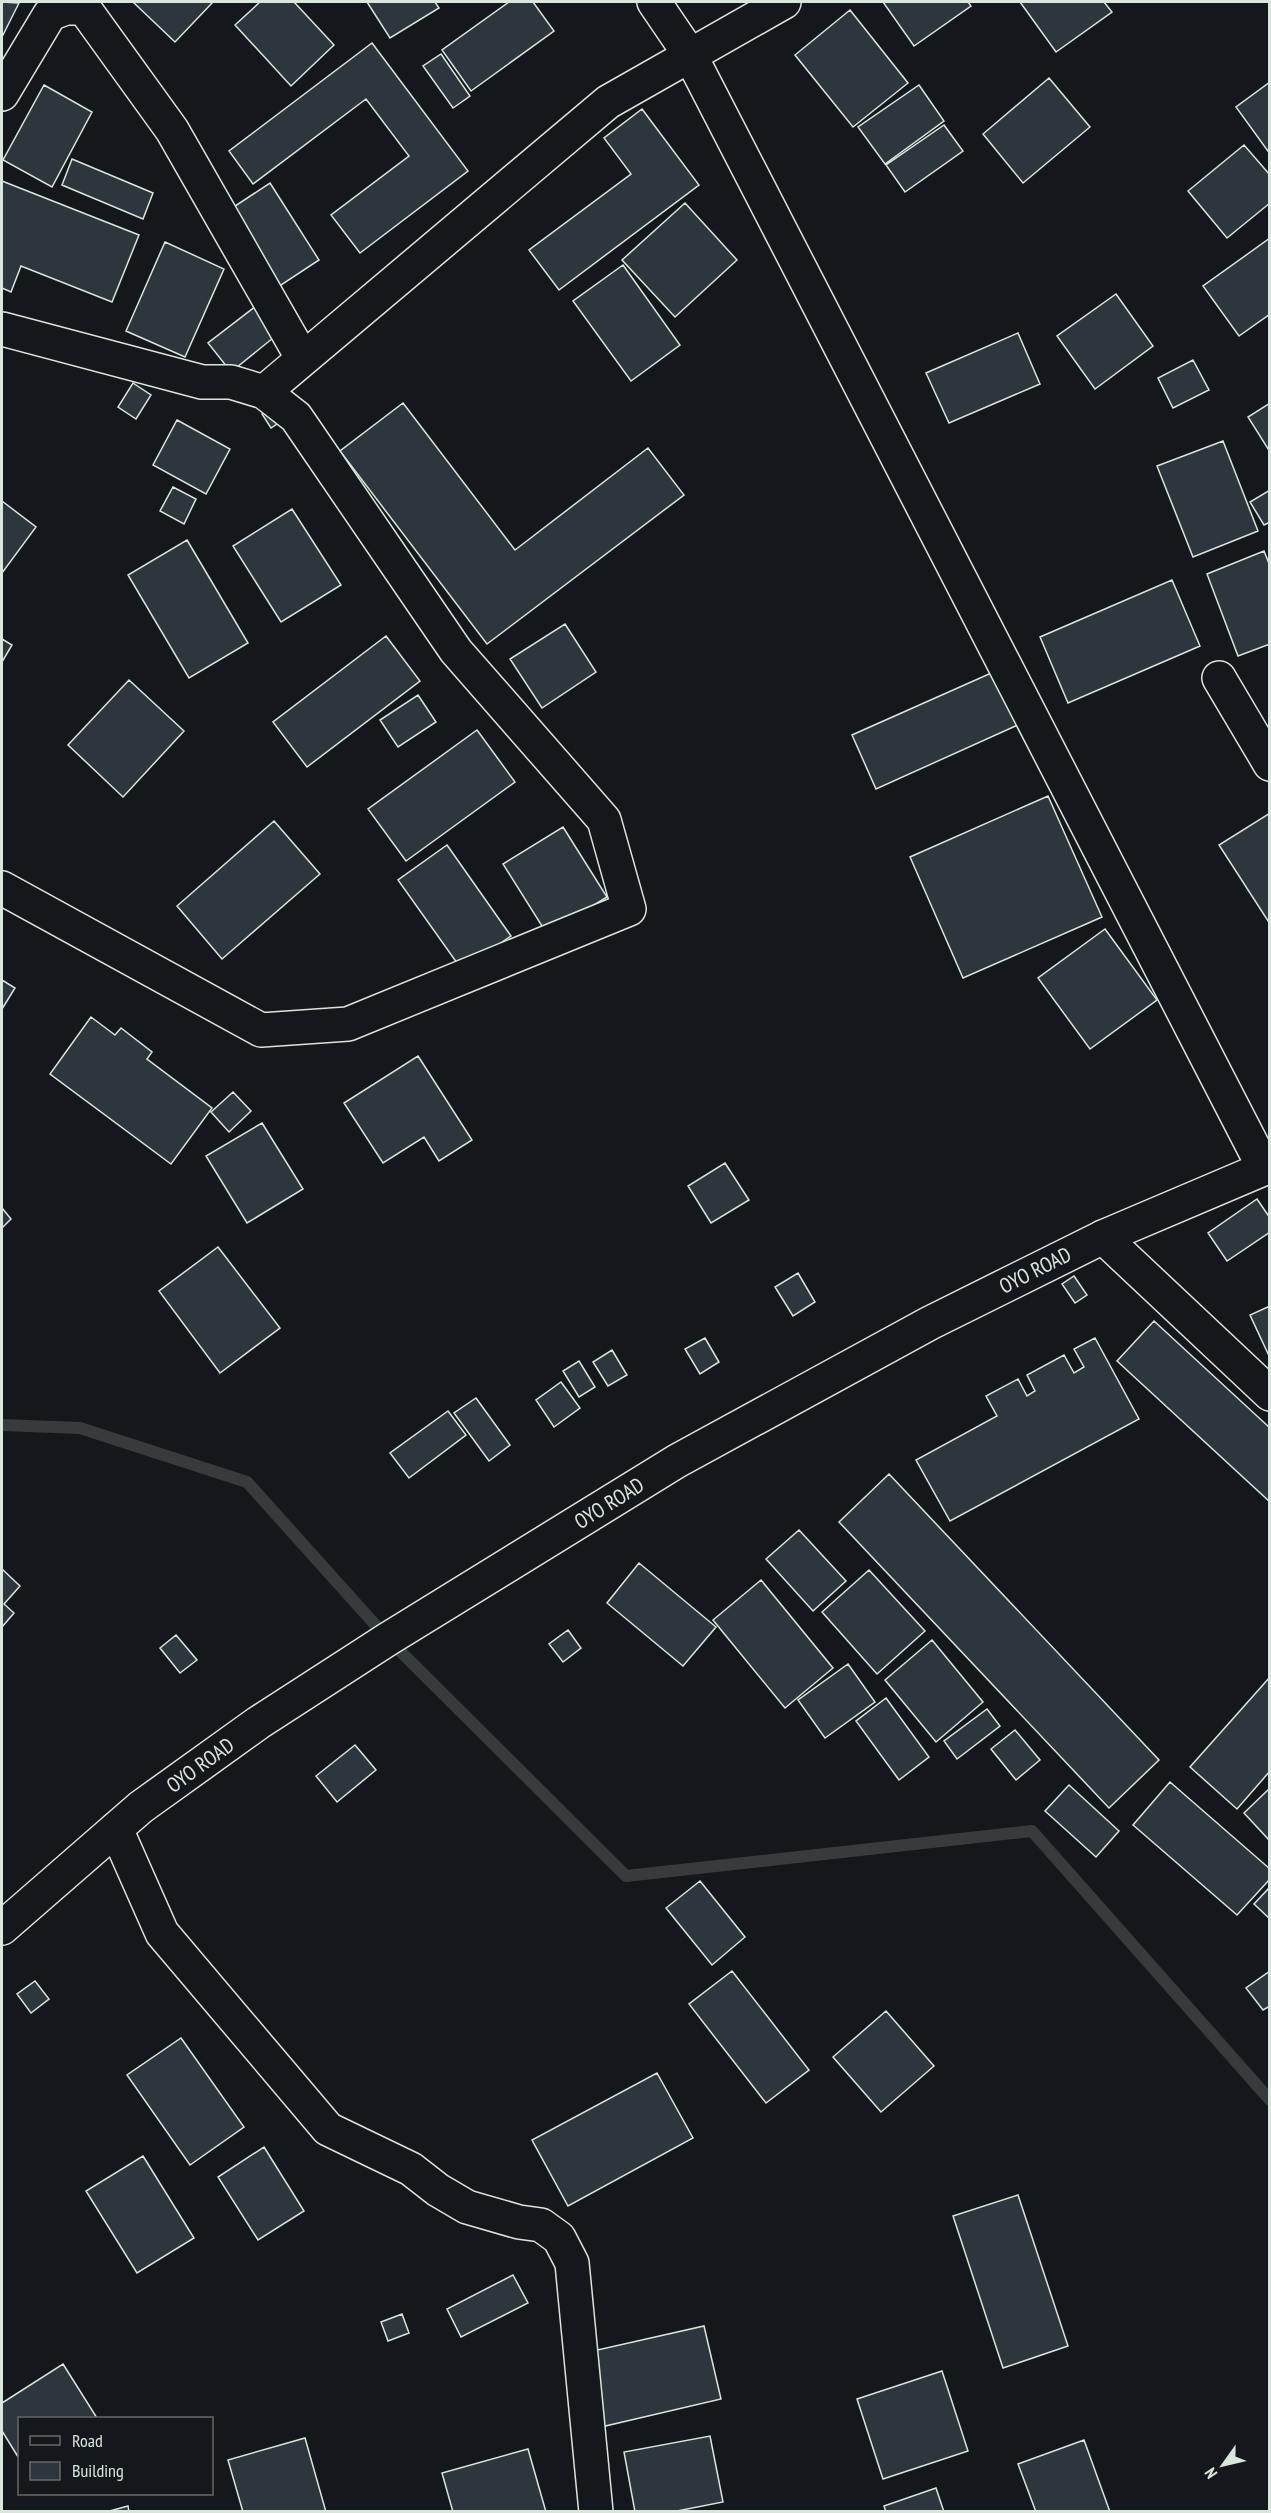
<svg xmlns="http://www.w3.org/2000/svg" width="1271" height="2513" font-family="'PT Sans Narrow',sans-serif">
<style>
.lines{fill:none;stroke-linecap:round;stroke-linejoin:round}
.stream{stroke:#363b3e;stroke-width:12}
.building{fill:#2c363c;stroke:#d8e6dc;stroke-width:1.5}
.street-casing{stroke:#d8e6dc;stroke-width:36}
.highway-casing{stroke:#d8e6dc;stroke-width:36}
.street{stroke:#14181c;stroke-width:33}
.highway{stroke:#14181c;stroke-width:33}
.labels{text-anchor:middle;dominant-baseline:central;stroke-width:4.5;stroke-linejoin:round;paint-order:stroke}
.street-label{font-size:21px;fill:#d8e6dc;stroke:#14181c}
</style>
<rect width="100%" height="100%" fill="#14181c"/>
<g class="lines">
<path class="stream" d="M2,1425L80,1428L247,1482L388,1639L626,1876L1032,1831L1270,2100"/>
</g>
<path class="building" d="M2,2L19,3L2,37Z
M133,2H213L175,42Z
M260,2H294L334,45L291,86L235,25Z
M367,2H435L439,8L390,38Z
M509,2H533L554,31L471,91L442,50Z
M883,2H968L971,6L914,46Z
M1020,2H1104L1112,12L1056,52Z
M850,10L908,83L853,127L795,55Z
M372,43L468,171L360,253L331,215L409,156L366,99L253,184L229,151Z
M441,54L470,96L453,108L423,66Z
M1049,78L1090,127L1023,183L983,134Z
M1270,82V154L1236,107Z
M44,85L92,112L52,187L3,160Z
M919,85L944,121L885,164L858,127Z
M642,109L699,185L559,290L529,250L631,174L604,138Z
M944,125L963,151L905,192L886,165Z
M1244,145L1270,175V203L1227,238L1188,191Z
M72,159L153,193L143,219L62,185Z
M2,181L139,235L112,302L21,266L11,292L2,288Z
M270,183L319,260L272,291L223,214Z
M685,203L737,260L675,317L622,260Z
M1270,238V314L1239,336L1203,286Z
M165,242L224,269L185,357L126,331Z
M623,265L680,345L631,381L573,301Z
M1116,294L1153,346L1095,389L1057,336Z
M256,306L278,334L231,372L208,343Z
M1018,333L1040,384L949,423L926,373Z
M1193,360L1209,390L1173,408L1158,378Z
M133,383L151,395L136,419L118,407Z
M403,403L515,550L648,448L684,495L487,644L340,451Z
M1270,403V452L1248,417Z
M271,408L280,422L271,428L262,414Z
M177,420L230,449L206,494L153,465Z
M1223,441L1258,531L1193,557L1157,466Z
M173,487L196,499L184,524L160,511Z
M1270,490V522L1264,525L1250,502Z
M2,501L36,527L2,573Z
M292,509L341,585L281,622L233,546Z
M187,540L248,643L189,678L128,575Z
M1264,551L1270,566V644L1238,656L1207,574Z
M1172,580L1200,646L1068,703L1040,637Z
M565,624L596,672L542,708L510,659Z
M386,636L420,681L307,767L273,722Z
M2,639L12,645L2,662Z
M998,670L1022,723L876,789L852,735Z
M129,680L184,731L123,797L68,745Z
M418,695L436,722L398,747L380,720Z
M477,730L515,782L406,861L368,809Z
M1048,796L1102,917L963,978L910,857Z
M1270,813V924L1219,845Z
M274,821L320,874L222,959L177,906Z
M563,827L607,897L547,934L503,864Z
M447,845L511,936L462,970L398,880Z
M1105,929L1157,1000L1090,1049L1038,978Z
M2,980L15,988L2,1009Z
M91,1017L115,1035L121,1028L152,1052L147,1059L212,1108L171,1164L50,1074Z
M418,1056L472,1140L439,1161L424,1137L383,1163L344,1103Z
M233,1092L251,1111L229,1132L211,1112Z
M262,1123L303,1189L247,1223L206,1156Z
M725,1163L749,1200L711,1223L688,1186Z
M1257,1199L1270,1218V1232L1227,1261L1208,1233Z
M2,1208L11,1219L2,1228Z
M218,1247L280,1328L220,1373L159,1291Z
M798,1273L815,1302L793,1316L775,1287Z
M1074,1276L1087,1295L1075,1303L1062,1284Z
M1270,1306V1358L1250,1315Z
M1154,1321L1270,1428V1502L1117,1361Z
M705,1338L719,1362L700,1374L685,1349Z
M1095,1338L1139,1419L950,1521L916,1460L997,1416L986,1396L1018,1379L1027,1396L1035,1391L1027,1375L1064,1355L1074,1373L1084,1367L1074,1349Z
M612,1350L627,1375L608,1386L593,1362Z
M579,1361L595,1387L579,1397L563,1371Z
M561,1382L580,1408L554,1427L536,1400Z
M476,1398L510,1445L489,1461L454,1413Z
M448,1411L466,1435L409,1478L390,1453Z
M889,1474L1159,1760L1109,1808L839,1522Z
M799,1530L846,1581L813,1611L766,1559Z
M639,1563L716,1627L683,1666L607,1603Z
M2,1569L20,1586L4,1604L14,1613L2,1627Z
M869,1570L925,1631L877,1674L822,1612Z
M761,1580L833,1668L785,1708L713,1620Z
M568,1630L581,1648L563,1662L549,1644Z
M176,1635L197,1660L180,1673L160,1648Z
M932,1640L983,1702L936,1742L885,1680Z
M848,1664L875,1702L825,1738L798,1700Z
M1270,1677V1771L1237,1809L1190,1767Z
M886,1698L929,1757L899,1780L856,1721Z
M987,1709L1000,1726L957,1759L944,1741Z
M1015,1730L1040,1760L1016,1780L991,1749Z
M355,1745L376,1770L337,1802L316,1776Z
M1170,1782L1270,1869V1879L1237,1915L1133,1825Z
M1069,1785L1119,1831L1096,1857L1045,1811Z
M1270,1788V1841L1244,1813Z
M700,1881L745,1937L712,1965L666,1908Z
M1270,1887V1919L1254,1904Z
M732,1971L809,2070L766,2103L689,2004Z
M1270,1971V2006L1263,2010L1246,1988Z
M35,1981L49,1999L31,2013L17,1994Z
M886,2011L934,2066L881,2112L833,2057Z
M181,2038L244,2127L190,2165L127,2075Z
M657,2073L693,2138L568,2206L532,2140Z
M264,2147L304,2211L258,2240L218,2177Z
M143,2156L194,2238L137,2273L86,2191Z
M1018,2195L1068,2346L1003,2368L953,2216Z
M513,2275L528,2303L461,2337L447,2309Z
M402,2314L409,2333L388,2341L381,2322Z
M704,2326L721,2399L601,2427L584,2353Z
M63,2364L97,2418H20V2460L2,2431V2403Z
M942,2371L968,2451L883,2479L857,2399Z
M710,2436L723,2502L672,2512H635L624,2452Z
M305,2438L326,2512H243L228,2460Z
M1084,2440L1110,2512H1036L1018,2464Z
M528,2449L546,2512H453L442,2473Z
M936,2488L944,2512H886L884,2506Z
M128,2506L129,2512H106Z"/>
<g class="lines">
<defs>
<path id="street" d="M654,2L690,55L1264,1168
M2,94L50,14L66,8H84L172,130L303,359
M2,329L202,382H231L264,392L608,102L784,2
M1219,678L1270,764
M2,888L261,1030L348,1024L629,909L604,820L456,651L296,417L264,392
M1103,1237L1270,1394
M116,1829L162,1933L328,2129L411,2169L438,2190L467,2207L519,2222L541,2225L559,2238L572,2263L596,2512"/>
<path id="highway" d="M2,1928L141,1807L258,1723L388,1639L677,1461L930,1323L1103,1237L1270,1166"/>
</defs>
<use href="#street" class="street-casing"/>
<use href="#highway" class="highway-casing"/>
<use href="#street" class="street"/>
<use href="#highway" class="highway"/>
</g>
<g class="labels">
<g class="street-label">
<text transform="translate(1035 1270) rotate(-27)">OYO ROAD</text>
<text transform="translate(609 1503) rotate(-32)">OYO ROAD</text>
<text transform="translate(200 1765) rotate(-36)">OYO ROAD</text>
</g>
</g>
<rect width="1271" height="2513" fill="none" stroke="#d8e6dc" stroke-width="6"/>
<rect x="18" y="2417" width="195" height="78" fill="#14181c" stroke="#626a69" stroke-width="1.5"/>
<rect x="30" y="2436" width="30" height="9" fill="#14181c" stroke="#626a69" stroke-width="1.5"/>
<text x="72" y="2447" font-size="18" fill="#d8e6dc">Road</text>
<rect x="30" y="2462" width="30" height="18" fill="#2c363c" stroke="#626a69" stroke-width="1.5"/>
<text x="72" y="2477" font-size="18" fill="#d8e6dc">Building</text>
<g transform="translate(1223 2465) rotate(236)" stroke="#14181c" stroke-width="4.5" paint-order="stroke">
<path d="M0-4.5L10 22L0 15L-10 22Z" fill="#d8e6dc"/>
<text y="-9" font-size="16" font-weight="bold" text-anchor="middle" fill="#d8e6dc">N</text>
</g>
</svg>
